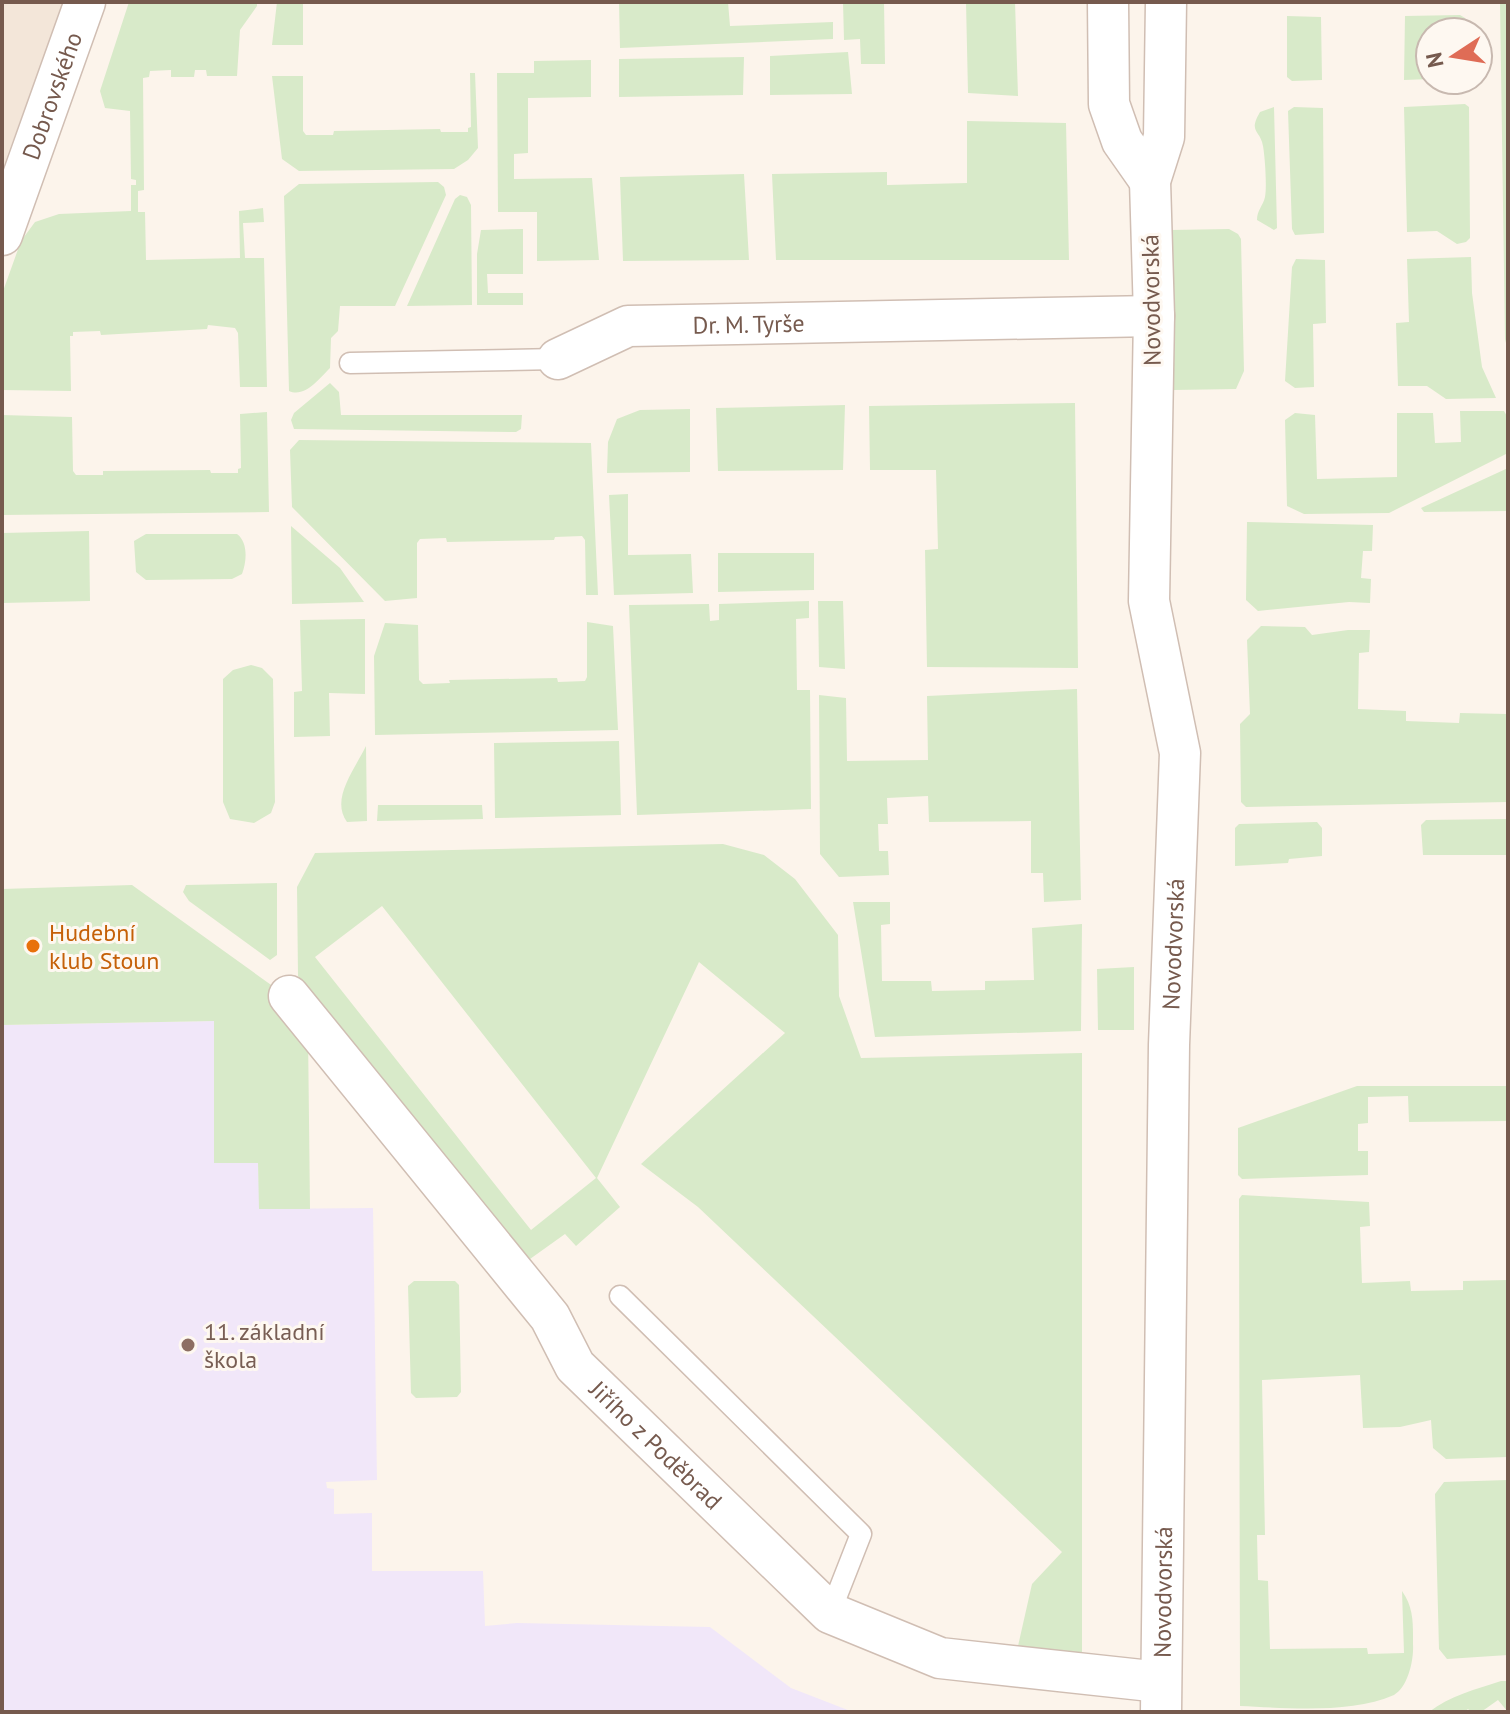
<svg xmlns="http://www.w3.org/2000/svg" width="1510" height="1714" font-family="'PT Sans',sans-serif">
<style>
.residential{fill:#f3e6d9}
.education{fill:#f1e7f9}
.green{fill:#d8eac9;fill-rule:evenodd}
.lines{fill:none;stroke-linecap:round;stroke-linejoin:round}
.lane-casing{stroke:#d0beb3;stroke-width:23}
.street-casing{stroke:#d0beb3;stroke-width:43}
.lane{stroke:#fff;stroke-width:20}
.street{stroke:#fff;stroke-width:40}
.food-dot{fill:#e8710a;stroke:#fef8f1;stroke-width:3}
.education-dot{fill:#8d6e63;stroke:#fef8f1;stroke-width:3}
.labels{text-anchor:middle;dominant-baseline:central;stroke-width:6;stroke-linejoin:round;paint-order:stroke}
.street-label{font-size:24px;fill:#765a4e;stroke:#fef8f1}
.food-label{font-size:24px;fill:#c56008;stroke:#fef8f1;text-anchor:start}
.education-label{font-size:24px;fill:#785e54;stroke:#fef8f1;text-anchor:start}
</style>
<rect width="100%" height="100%" fill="#fcf4eb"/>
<path class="residential" d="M2,2H64L2,170Z"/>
<path class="education" d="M215,1021L214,1163H258L260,1209L373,1208L377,1480L326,1482L327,1488L334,1489V1514L372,1513V1571H483L485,1626L517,1623L710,1627L791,1688L853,1712H2V1025Z"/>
<path class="green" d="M129,2H257V6L240,30L237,76H207L206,70H195L194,77H171V70L150,71L149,77L143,78L144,190L138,191V212H145L146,260L240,258L239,211L263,208L264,222L243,223L245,258H264L267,387H240L238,333L235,328L208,325L207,329L101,335L100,331L73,332V336H70L71,391L2,390V294L21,241L35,222L59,214L131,211V185H136V180L131,179L130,111L105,108L100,91Z
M277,2H303V45H272Z
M619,2H728L730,26L833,22V39L620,48Z
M843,2H884L885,64H861L860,39L844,40Z
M966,2H1015L1018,96L968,93Z
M1500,2H1508V351L1505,339Z
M1460,15L1465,18L1468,32H1430V79L1404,80L1405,16Z
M1287,16L1321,17L1322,80L1292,81L1287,77Z
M848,52L852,94L770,95V56Z
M744,57L743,95L619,97V59Z
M591,60V97L528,98V153L514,154V179L592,178L599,260L537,261V212H498L497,73H534V61Z
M470,73H475L478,148L468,160L454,169L299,171L282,159L272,76H303V131L306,135H333L334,131L440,129L441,132H468V128L471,127Z
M1465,104L1469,107L1470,238L1466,242L1457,244L1437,231L1407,232L1404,107Z
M1274,107L1277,228L1274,230L1257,220C1257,210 1263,206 1265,197C1267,187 1265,157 1263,146C1260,129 1248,133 1260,112Z
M1294,107L1323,108L1324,233L1295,235L1292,229L1288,111Z
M967,121L1066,123L1069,260H776L772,174L887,172V185L967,183Z
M744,174L749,260L623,261L620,177Z
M438,182L444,187L446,195L395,306H340L338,331L331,338L330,368C319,379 305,398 289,391L284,196L299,184Z
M460,195L467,197L471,205L472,305L407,306L455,199Z
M523,229V274H487L488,293H523V305H477V254L481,230Z
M1229,229L1238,234L1241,239L1244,371L1236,389L1174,390L1171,230Z
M1471,257L1472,293L1482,367L1496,398L1446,399L1427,386H1398L1396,323L1409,322L1407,259Z
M1296,259L1325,260L1326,323L1313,324L1314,387L1295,388L1285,381L1292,267Z
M330,383L339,392L341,415H522L521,429L516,432L294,429L291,420L294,413Z
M1075,403L1078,668L927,667L925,550L938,549L936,470H870L869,406Z
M845,405L843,470L718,471L716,408Z
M690,409V472L607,473L608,442L617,419L640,410Z
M1460,411H1504L1508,418V453L1389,513L1304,514L1287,506L1285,420L1295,413L1315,415L1317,479L1397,477V413H1433L1435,443L1461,442Z
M267,412L269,512L2,515V415L72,417L73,471L76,475H103V471L210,470L211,473H238V469L241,468L240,414Z
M299,440L591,443L598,595H586L585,540L582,536L555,537L554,540L447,542L446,538L420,539L417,543V598L385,601L292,507L290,450Z
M1508,468V511L1424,512L1421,508Z
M628,494V555L691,554L693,593L614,595L609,495Z
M1247,522L1373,525L1372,551H1363L1361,578L1371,579L1370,603L1349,602L1258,611L1246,600Z
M291,526L340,568L364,602L292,604Z
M89,531L90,601L2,603V533Z
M146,534H237C248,542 247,561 242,574L232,579L146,580L136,572L134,541Z
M718,553H814V590L718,592Z
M809,601V618L796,619L797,690H810L811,809L637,815L629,605L709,604L710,621L719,620V604Z
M818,601H843L845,669L819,667Z
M365,619V694L329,693L330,736L294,737V692L302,691L300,620Z
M587,622L613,626L618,730L375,735L374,656L385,623L418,625L419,680L423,684L450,683L449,680L557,678L558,682L585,681L587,677Z
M1261,626L1305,627L1312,635L1348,630H1370L1369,652L1359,653L1358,709L1406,711V721L1459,723L1460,713L1507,714L1508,711V802L1246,807L1241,802L1240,724L1250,714L1247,640Z
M251,665L262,668L273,679L275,802L271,813L254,823L230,819L223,802V679L233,670Z
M1077,689L1081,900L1044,902L1043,873H1031V821L929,822L928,796L887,798L888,824H878L879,851H888L889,875L839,877L820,854L819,695L846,698L847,761L928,760L927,696Z
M619,741L621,815L495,818L494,743Z
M366,746L367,821L347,822C330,799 355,769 366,746Z
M378,805H482L483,819L377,821Z
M1508,819V855H1423L1421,825L1426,820Z
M1317,822L1322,828V856L1289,859L1288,863L1235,866V828L1239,824Z
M723,844L764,855L795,879L838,935L839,996L861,1058L1082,1053V1653L1018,1646L1032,1584L1062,1552L698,1207L641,1164L785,1033L699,962L597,1178L620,1207L576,1246L565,1234L530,1259L520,1252L298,976L297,887L315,853ZM382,906L596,1178L531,1230L315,957Z
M277,883V955L270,960L189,901L183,892L186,885Z
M132,885L274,987L308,1032L310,1209H259L258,1163H214V1021L2,1025V889Z
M853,902H890V924L881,925L882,981H931L932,991L985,990V981L1034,980L1032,928L1082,924L1081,1031L875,1037Z
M1134,967V1030H1098L1097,969Z
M1357,1086H1508V1121L1409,1122L1408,1096L1368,1097V1123L1358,1124V1151H1368V1175L1242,1179L1238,1175V1128Z
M1242,1195L1369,1202L1370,1226L1360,1227L1362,1283L1410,1281L1411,1291L1463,1290V1281L1508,1280V1457L1446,1459L1433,1448L1431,1420L1400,1427L1363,1428L1360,1375L1262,1380L1265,1535H1257L1258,1580L1268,1581L1270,1649L1367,1648L1368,1654L1404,1653L1402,1591C1414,1608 1413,1624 1413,1644C1414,1660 1408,1687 1394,1695C1350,1714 1288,1708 1240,1706L1239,1199Z
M414,1281H455L459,1285L461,1392L457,1397L416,1398L411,1393L408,1286Z
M1508,1480V1655L1447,1659L1439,1649L1435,1494L1444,1482Z
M1501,1681H1508V1712L1498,1700L1481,1712H1471L1468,1709L1464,1712H1429C1449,1696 1477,1689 1501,1681Z"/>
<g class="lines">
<defs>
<path id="lane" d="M350,363L558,359
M620,1296L861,1534L830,1613"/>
<g id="street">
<path d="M1108,2L1109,104L1122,141L1150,181"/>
<path id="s1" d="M2,235L85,2"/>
<path id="s2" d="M558,359L628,326L1154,316"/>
<path id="s3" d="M289,996L550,1317L575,1366L830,1613L940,1658L1160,1682"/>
<path id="s4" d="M1161,1712L1169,1045L1180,753L1149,601L1154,316L1150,181L1164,137L1166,2"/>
</g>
</defs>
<use href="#lane" class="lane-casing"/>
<use href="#street" class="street-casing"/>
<use href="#lane" class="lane"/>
<use href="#street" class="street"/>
</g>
<circle class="food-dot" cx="33" cy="946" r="8"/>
<circle class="education-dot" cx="188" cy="1345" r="8"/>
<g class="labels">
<g class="street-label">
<text stroke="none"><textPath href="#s1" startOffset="148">Dobrovského</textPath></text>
<text transform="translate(1151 300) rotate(-91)">Novodvorská</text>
<text stroke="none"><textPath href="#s2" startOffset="198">Dr. M. Tyrše</textPath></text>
<text stroke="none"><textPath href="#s4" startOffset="768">Novodvorská</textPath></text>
<text stroke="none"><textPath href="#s3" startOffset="582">Jiřího z Poděbrad</textPath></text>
<text stroke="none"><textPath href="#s4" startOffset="120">Novodvorská</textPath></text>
</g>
<g class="food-label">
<text x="49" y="932">Hudební<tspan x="49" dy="28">klub Stoun</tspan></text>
</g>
<g class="education-label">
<text x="204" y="1331">11. základní<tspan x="204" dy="28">škola</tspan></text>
</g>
</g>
<rect width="1510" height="1714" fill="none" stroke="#765a4e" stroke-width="8"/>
<g transform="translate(1454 56) rotate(258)"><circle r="38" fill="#fef8f1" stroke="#c8b9b0" stroke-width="2"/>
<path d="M0-6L14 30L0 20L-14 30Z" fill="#df6c56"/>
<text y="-12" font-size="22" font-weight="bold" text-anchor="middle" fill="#765a4e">N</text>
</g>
</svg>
